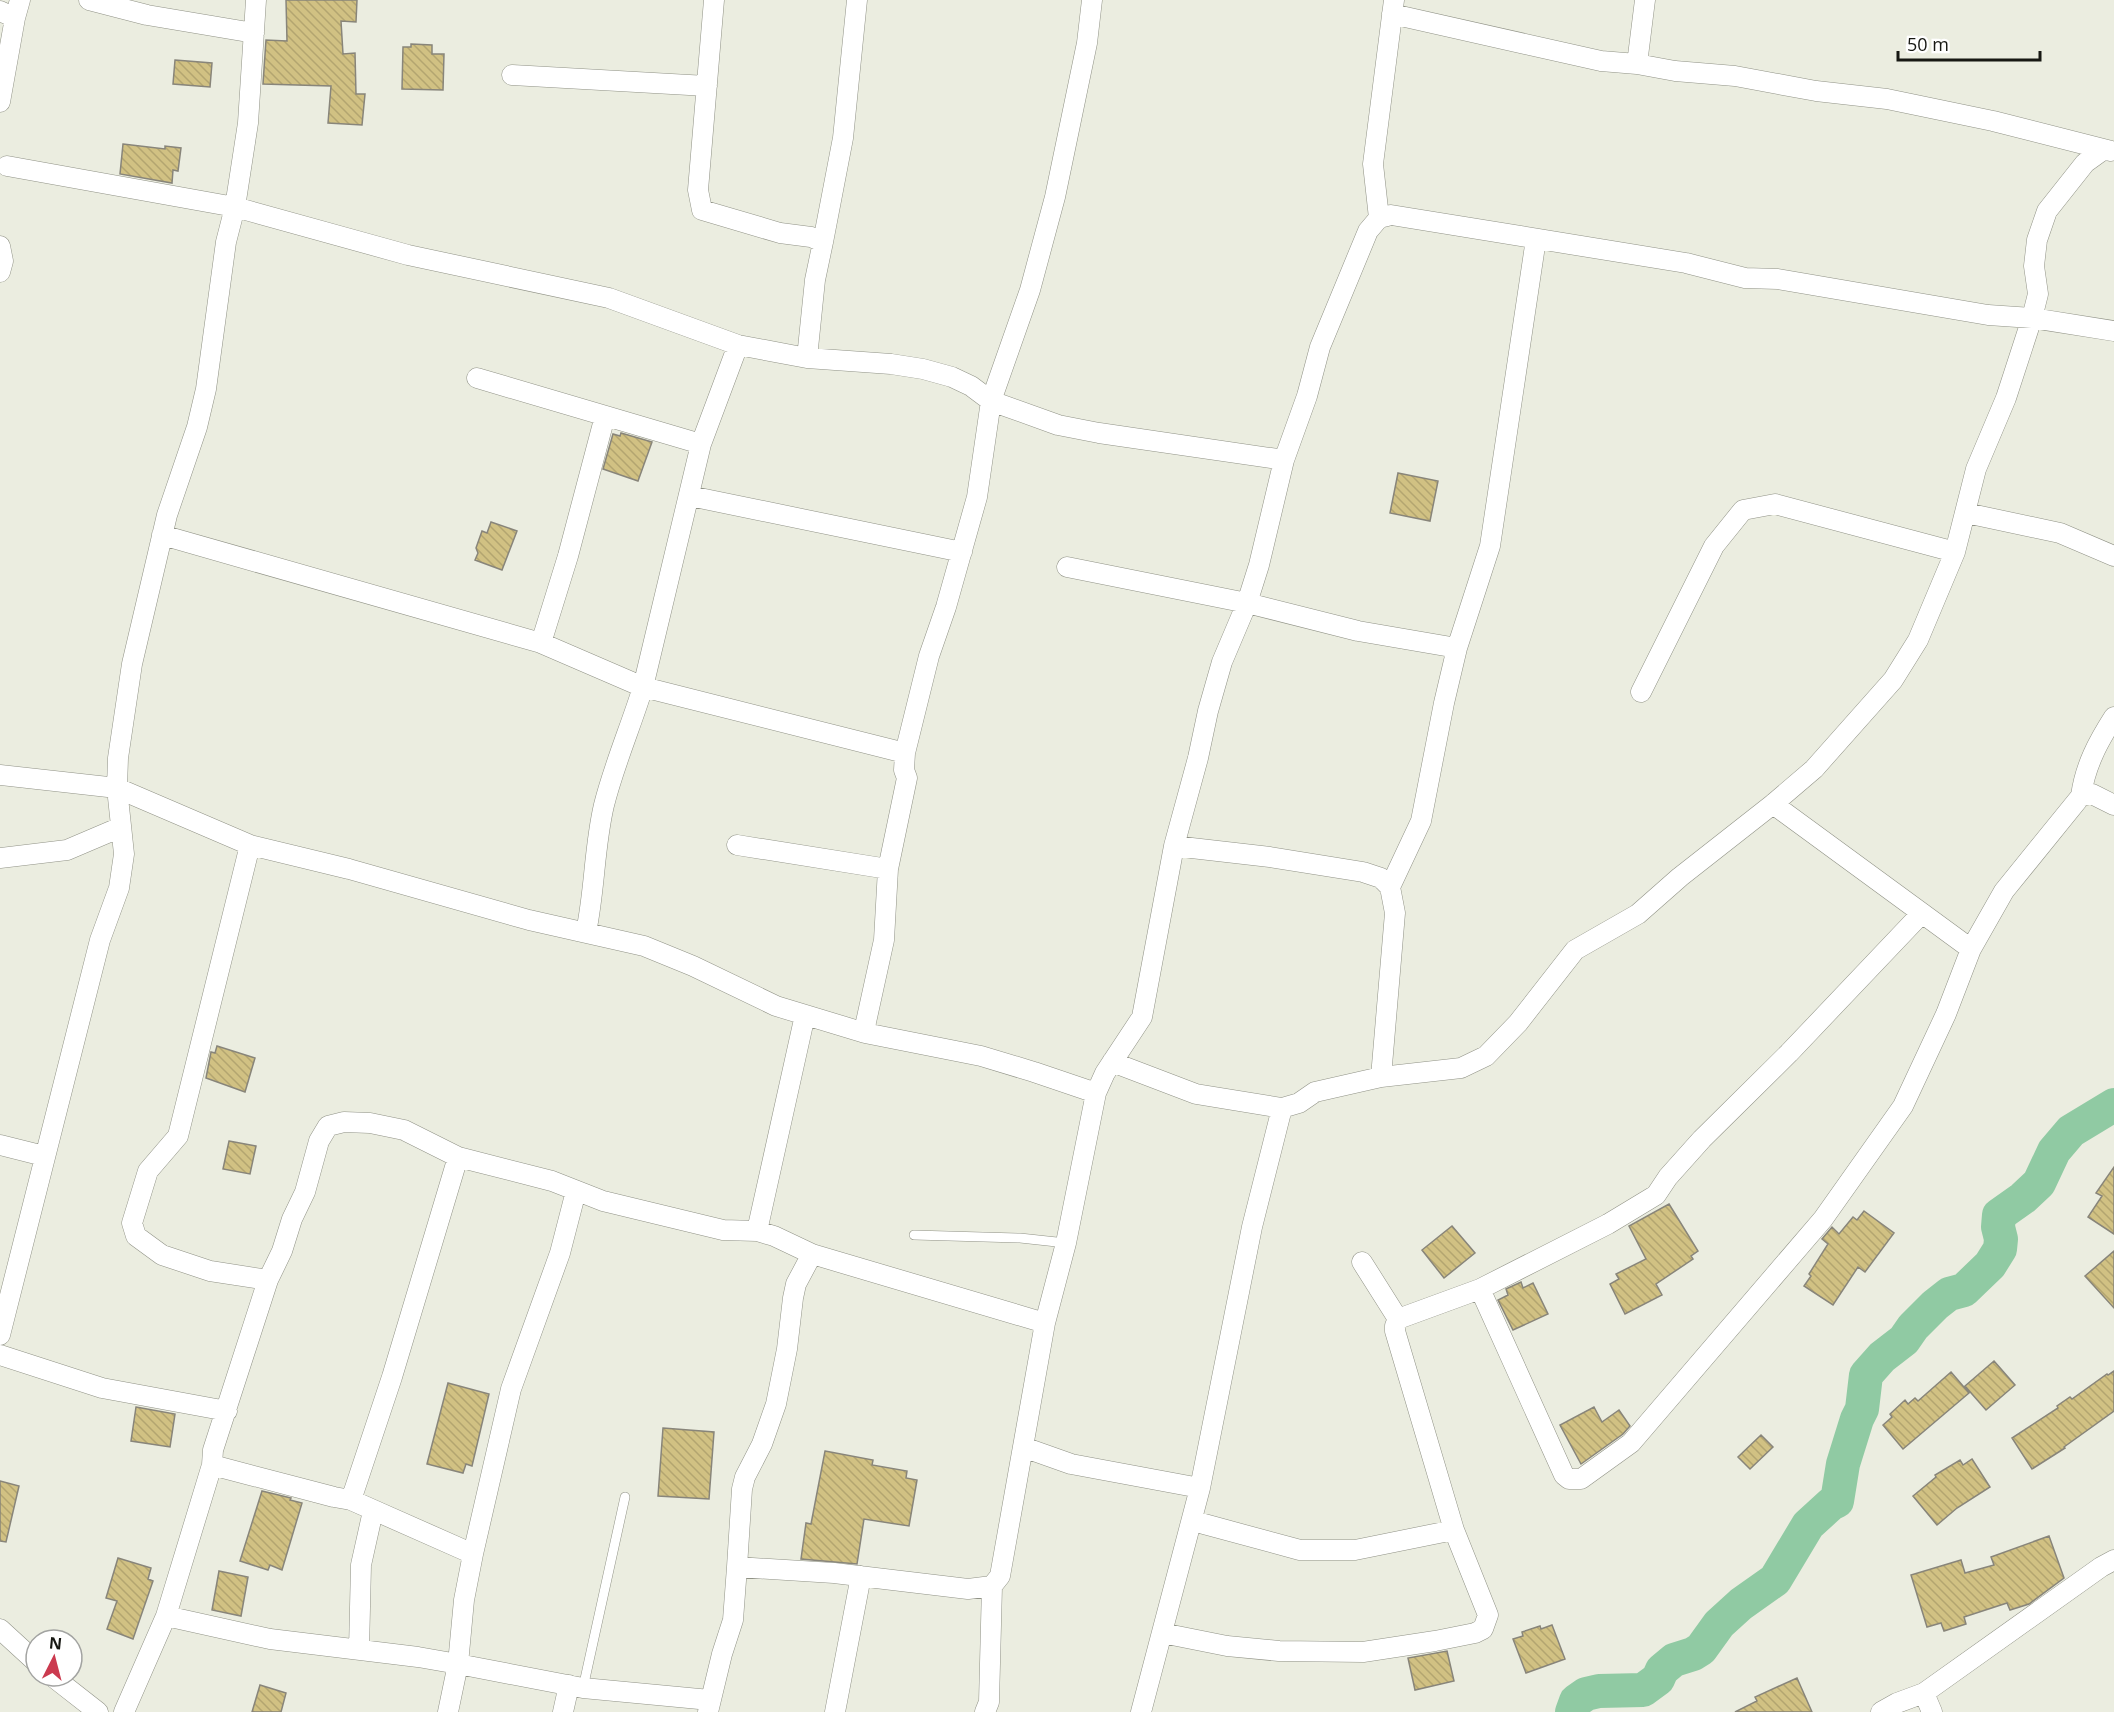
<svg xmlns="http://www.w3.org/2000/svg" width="2114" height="1712" font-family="'Open Sans',sans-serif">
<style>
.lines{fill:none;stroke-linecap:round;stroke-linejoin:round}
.river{stroke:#90caa3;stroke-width:34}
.building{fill:url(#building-back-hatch);stroke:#88857a;stroke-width:1.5}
.lane-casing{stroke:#909286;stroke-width:10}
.street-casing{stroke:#909286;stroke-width:21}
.lane{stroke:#fff;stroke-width:9}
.street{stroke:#fff;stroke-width:20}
</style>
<defs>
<pattern id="building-back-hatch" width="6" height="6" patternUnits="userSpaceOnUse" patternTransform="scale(1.5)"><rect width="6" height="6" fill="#d1c183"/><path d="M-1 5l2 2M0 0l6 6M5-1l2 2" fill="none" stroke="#b3a570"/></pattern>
</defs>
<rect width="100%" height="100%" fill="#ebede0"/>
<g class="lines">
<path class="river" d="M1572,1712L1576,1701L1586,1694L1599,1691L1643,1690L1658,1679L1662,1670L1674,1660L1693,1654L1701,1649L1719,1624L1741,1604L1775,1580L1808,1525L1831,1504L1837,1501L1843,1464L1857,1419L1862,1409L1866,1375L1882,1357L1904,1340L1913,1327L1935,1305L1949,1294L1964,1290L1990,1265L2000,1249L2001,1239L1998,1227L1999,1215L2023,1198L2039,1183L2054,1151L2071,1131L2114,1105"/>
</g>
<path class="building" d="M286,0H357L356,22L341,21L343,54L355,53L356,94H365L362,125L328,123L331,86L263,84L266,40L287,41Z
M411,44L432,45V54H444L443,90L402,89L403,47H411Z
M175,60L212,63L210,87L173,84Z
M123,144L165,149V146L181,148L178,171L173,170L172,183L120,174Z
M621,433L652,442L638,481L603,469L613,434L620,436Z
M1398,473L1438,481L1430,521L1390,513Z
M491,522L517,531L502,570L475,560L478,553L476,548L482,531L487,533Z
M217,1046L255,1058L245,1092L206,1078L211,1052L215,1053Z
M229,1141L256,1146L250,1174L223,1169Z
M2114,1167V1234L2088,1217L2102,1196L2096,1193Z
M1669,1204L1698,1251L1691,1256L1693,1259L1656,1284L1662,1295L1625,1314L1610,1284L1619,1279L1616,1274L1646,1259L1629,1226Z
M1864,1211L1894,1233L1865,1272L1858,1267L1833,1305L1804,1286L1811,1276L1809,1274L1828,1244L1822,1239L1832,1227L1839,1234L1853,1217L1857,1220Z
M1452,1226L1475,1253L1444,1278L1422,1250Z
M2114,1251V1308L2085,1276Z
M1521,1282L1523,1288L1533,1283L1548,1314L1513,1330L1498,1300L1508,1295L1506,1289Z
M1994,1361L2015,1385L1986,1410L1965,1386Z
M2114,1371V1411L2064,1447L2065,1448L2032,1469L2012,1438L2058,1408L2057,1406L2070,1397L2072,1399L2107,1374L2108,1375Z
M1951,1372L1969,1393L1903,1449L1883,1425L1892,1417L1890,1414L1905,1400L1908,1404L1915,1398L1918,1401Z
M448,1383L489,1394L472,1466L466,1464L463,1473L427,1464Z
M136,1407L175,1414L170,1447L131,1441Z
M1594,1407L1602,1422L1619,1410L1630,1426L1623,1434L1581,1464L1560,1425Z
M663,1428L714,1432L709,1499L658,1496Z
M1761,1435L1773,1447L1750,1469L1738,1457Z
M825,1451L873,1460L872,1465L907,1471L906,1478L917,1480L909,1526L864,1519L857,1564L801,1559L806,1523L811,1524Z
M1972,1459L1990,1487L1957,1508L1937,1525L1913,1496L1936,1477L1935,1475L1960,1460L1963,1465Z
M0,1481L19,1486L6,1542L0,1541Z
M262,1491L291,1498L290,1500L302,1503L282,1570L270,1565L268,1570L240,1561Z
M2049,1536L2064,1578L2029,1604L2010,1610L2007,1603L1964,1617L1966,1624L1944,1631L1941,1623L1927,1627L1911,1575L1961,1560L1965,1573L1994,1565L1991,1557Z
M118,1558L151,1568L148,1579L153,1581L133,1639L107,1629L117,1601L106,1598Z
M219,1571L248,1577L241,1616L212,1610Z
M1552,1625L1565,1659L1526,1673L1513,1639L1523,1636L1522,1632L1540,1626L1541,1629Z
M1447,1651L1454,1681L1415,1690L1408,1658Z
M1797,1678L1812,1712H1735L1757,1701L1755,1697Z
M260,1685L286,1693L281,1712H252Z"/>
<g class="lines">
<defs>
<path id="lane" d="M914,1235L1020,1238L1066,1243
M583,1688L625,1497"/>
<path id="street" d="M89,0L147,15L254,33
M714,0L698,190L702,210L780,233L811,237L823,242L815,280L807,358
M1092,0L1087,43L1055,197L1030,290L991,401L977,497L946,607L929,656L905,753L904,770L907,778L888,869L884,940L866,1022L865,1033L981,1056L1034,1072L1096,1093
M0,11L15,18L20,0
M1392,14L1601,61L1637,64L1675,71L1735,76L1816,91L1887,99L1993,121L2111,151
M1637,64L1645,0
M512,75L707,86
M0,102L15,18
M7,166L235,207L408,255L609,298L738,345L807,358L891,364L923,369L952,377L971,386L991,401L1058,425L1099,433L1284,460L1307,396L1320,347L1368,231L1379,218L1391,215L1686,263L1745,278L1778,279L1988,315L2032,318L2114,331
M1379,218L1373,164L1394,0
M823,242L843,138L857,0
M0,246L3,261L0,272
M477,378L701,444
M690,496L962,552
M1966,513L2060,533L2114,556
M162,535L541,643L643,687L701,444L738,345
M1067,567L1247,603L1358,631L1457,648L1444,703L1421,821L1390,887
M541,643L568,556L605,416
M1457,648L1490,546L1536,239
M1641,692L1714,546L1743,510L1775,504L1955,552
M0,775L117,788L250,845L349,869L529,920L644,946L693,966L776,1006L865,1033
M2081,796C2085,766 2098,742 2114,717
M1773,804L1971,949
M250,845L178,1136L148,1171L132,1223L136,1236L162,1255L210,1271L268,1280
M737,845L888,869
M1174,846L1270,857L1363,872L1381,878L1390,887L1395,913L1381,1077
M0,858L67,850L121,827
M586,932C595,890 594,847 604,805C614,765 631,726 643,687L905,753
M1112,1062L1196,1094L1282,1108L1299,1103L1315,1092L1381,1077L1461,1068L1486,1056L1518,1023L1575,950L1638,914L1680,877L1773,804L1814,769L1893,680L1918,640L1955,552L1976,469L2006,398L2032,318L2038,294L2034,266L2037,240L2047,211L2085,163L2103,150
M0,1145L44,1156
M576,1191L560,1253L511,1389L473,1554L464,1600L458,1664L583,1688L710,1700
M757,1231L805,1015
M1362,1262L1398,1319
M1480,1289L1564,1475L1569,1479H1581L1631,1443L1823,1219L1903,1106L1946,1014L1971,949L2004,891L2081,796L2092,794L2114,805
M0,1335L100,940L119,888L124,854L117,788L118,758L132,664L167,515L197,427L206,389L226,242L235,207L248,123L256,0
M0,1355L102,1388L227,1411
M1023,1447L1071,1464L1200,1488L1252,1227L1282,1108
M351,1500L392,1377L458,1157
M1193,1521L1300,1550H1355L1454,1530
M473,1554L351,1500L334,1497L212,1465L213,1450L268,1280L282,1251L292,1219L305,1192L319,1141L328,1126L344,1122L370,1123L404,1130L458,1157L552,1181L603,1201L723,1230L757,1231L774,1236L812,1254L1045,1323
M737,1567L742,1489L745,1477L762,1444L776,1404L787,1349L793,1298L796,1284L812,1254
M166,1616L270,1639L418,1657L458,1664L448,1712
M0,1629L36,1662
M1162,1633L1227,1646L1279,1651L1363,1652L1435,1641L1475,1633L1483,1629L1488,1615L1454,1530L1395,1331V1326L1398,1319L1480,1289L1608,1224L1656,1195L1668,1177L1702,1139L1789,1053L1922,913
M359,1650L361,1565L373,1511
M52,1676L98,1712
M124,1712L166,1616L212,1465
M563,1712L569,1685
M708,1712L722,1654L733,1620L737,1567L834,1573L968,1589L992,1586L1000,1576L1045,1323L1066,1243L1096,1093L1105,1073L1142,1017L1174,846L1198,758L1208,711L1222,662L1247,603L1259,565L1284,460
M835,1712L861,1576
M985,1712L989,1702L992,1586
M1141,1712L1200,1488
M1881,1712L1897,1703L1924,1693
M1932,1712L1924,1693L2101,1567L2114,1560"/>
</defs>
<use href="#lane" class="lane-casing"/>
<use href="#street" class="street-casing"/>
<use href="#lane" class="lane"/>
<use href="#street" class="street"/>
</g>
<g transform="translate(54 1658) rotate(6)"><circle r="28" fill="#ffffff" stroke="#a2a3a1" stroke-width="1.5"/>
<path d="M0-4.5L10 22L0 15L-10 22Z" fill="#cb3a4f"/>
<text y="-9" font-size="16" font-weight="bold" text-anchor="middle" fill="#171813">N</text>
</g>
<path d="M1898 51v9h142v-9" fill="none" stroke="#171813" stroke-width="3"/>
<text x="1907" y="51" font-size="18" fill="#171813" stroke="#ffffff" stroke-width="4.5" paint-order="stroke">50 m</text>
</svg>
